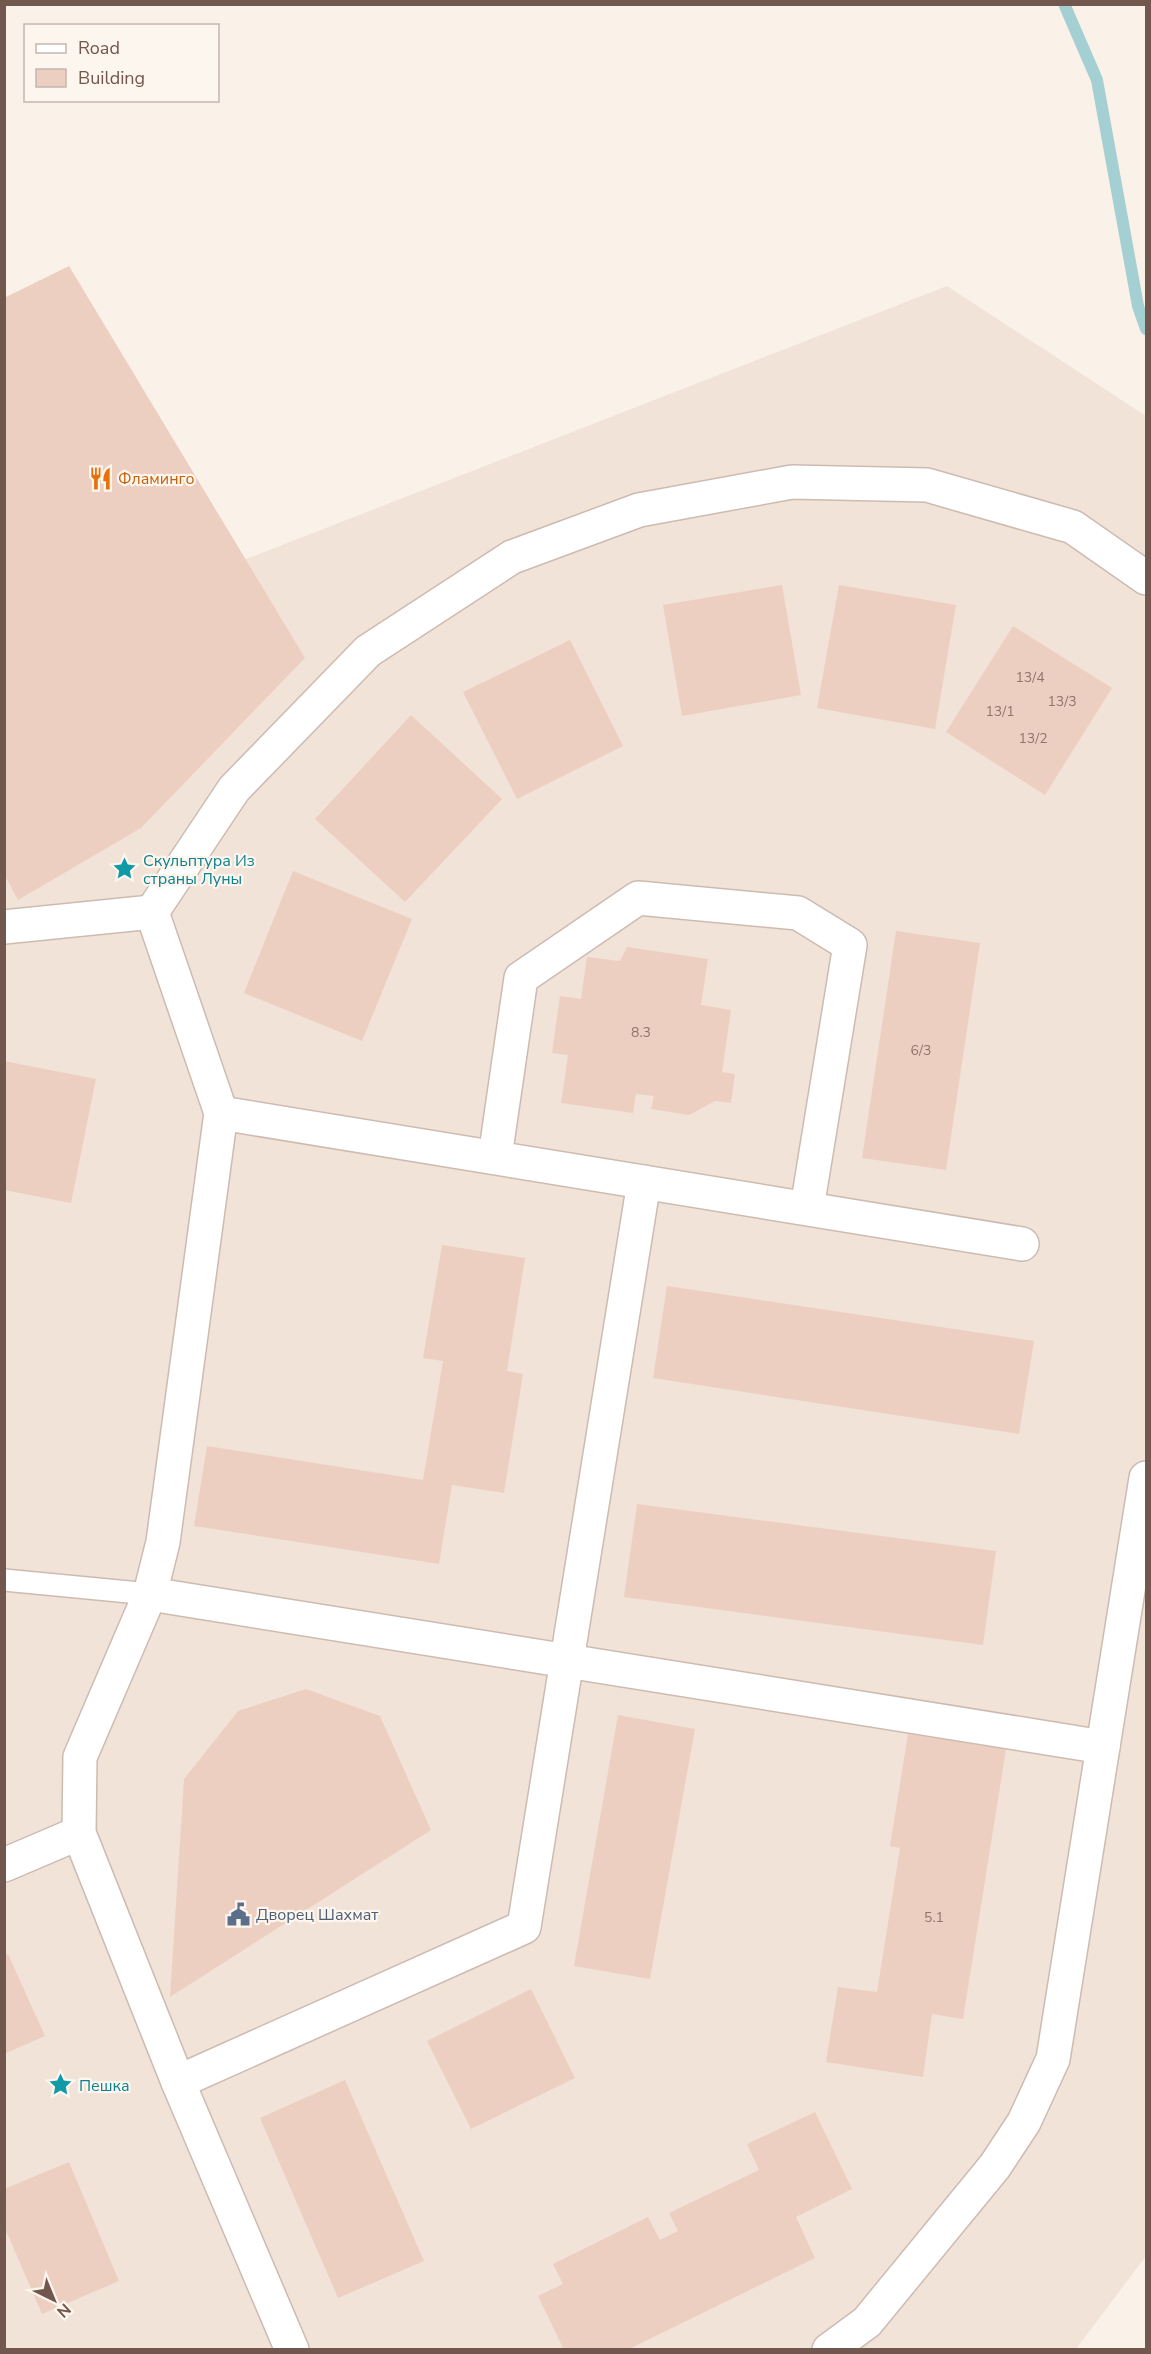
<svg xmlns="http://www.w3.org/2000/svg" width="1151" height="2354" font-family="'Nunito Sans',sans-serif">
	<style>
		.residential { fill: #f1e3d7 }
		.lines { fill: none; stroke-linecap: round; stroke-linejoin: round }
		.stream { stroke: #a5d0d3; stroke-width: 12 }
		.building { fill: #edcfc2 }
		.lane-casing { stroke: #cdbbb1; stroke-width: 24 }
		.street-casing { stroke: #cdbbb1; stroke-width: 36 }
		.lane { stroke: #fff; stroke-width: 21 }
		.street { stroke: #fff; stroke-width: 33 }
		.labels { text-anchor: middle; stroke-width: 4.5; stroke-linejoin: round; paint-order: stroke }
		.number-label { font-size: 14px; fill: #91756b }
		.food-label { font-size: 16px; fill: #c56008; stroke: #fdf6ee; text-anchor: start }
		.culture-label { font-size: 16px; fill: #0d838f; stroke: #fdf6ee; text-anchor: start }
		.service-label { font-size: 16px; fill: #4e5e75; stroke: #fdf6ee; text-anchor: start }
	</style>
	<rect width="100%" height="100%" fill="#faf1e8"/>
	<!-- residential -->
	<polygon class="residential" points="947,286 1146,416 1146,2256 1076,2349 5,2350 5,653"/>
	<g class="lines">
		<!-- stream -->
		<polyline class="stream" points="1065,6 1097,80 1138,306 1146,329"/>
	</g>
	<!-- building -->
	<g class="building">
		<polygon points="69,266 305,658 141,828 18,900 4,874 4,298"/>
		<polygon points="782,585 801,695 682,716 663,605"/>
		<polygon points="839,585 956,605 935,729 817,708"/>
		<polygon points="1013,626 1112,688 1045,795 946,732"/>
		<polygon points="570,640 623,746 517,799 463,692"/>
		<polygon points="411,715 502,799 405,902 315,819"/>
		<polygon points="293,871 412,919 362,1041 244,993"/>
		<polygon points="896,931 980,943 946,1170 862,1158"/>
		<polygon points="627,947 708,959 701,1005 731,1010 722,1072 735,1074 731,1103 715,1101 689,1115 651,1109 654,1096 636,1094 633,1113 561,1103 568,1055 552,1053 560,996 581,999 587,957 620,961"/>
		<polygon points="4,1061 96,1079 71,1203 4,1190"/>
		<polygon points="442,1245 525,1258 507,1371 523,1374 504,1493 452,1485 439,1564 194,1526 207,1446 423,1480 443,1361 423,1358"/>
		<polygon points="667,1286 1034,1341 1019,1434 653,1378"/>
		<polygon points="637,1504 996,1551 983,1645 624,1597"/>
		<polygon points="306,1689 380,1716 431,1830 170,1997 184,1779 238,1711"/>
		<polygon points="618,1715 695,1729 650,1979 574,1966"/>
		<polygon points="908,1734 1006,1749 963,2019 932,2014 923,2077 826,2062 838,1987 877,1992 900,1848 890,1846"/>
		<polygon points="8,1954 45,2036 4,2054 4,1955"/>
		<polygon points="531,1989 575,2078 471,2129 427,2041"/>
		<polygon points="345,2080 424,2261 338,2298 260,2118"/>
		<polygon points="815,2112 852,2189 796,2217 815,2258 627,2350 564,2350 538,2296 563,2284 553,2264 648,2217 660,2240 678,2231 669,2213 759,2170 747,2144"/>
		<polygon points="69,2162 119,2281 42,2314 4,2226 4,2189"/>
	</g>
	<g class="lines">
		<defs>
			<polyline id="lane" points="4,1580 150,1594"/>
			<g id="street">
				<polyline points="152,912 221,1113 163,1542 150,1594 80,1757 79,1833 178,2082 292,2350"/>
				<polyline points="152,912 234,789 368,651 512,557 639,510 792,482 927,485 1073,527 1146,578"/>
				<polyline points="4,927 152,912"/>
				<polyline points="221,1113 1022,1244"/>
				<polyline points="495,1157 521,978 638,898 798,913 850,945 807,1208"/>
				<polyline points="150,1594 1103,1747"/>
				<polyline points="4,1865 79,1833"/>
				<polyline points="178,2082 524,1927 644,1182"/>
				<polyline points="829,2350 867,2322 995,2166 1024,2122 1053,2059 1146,1478"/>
			</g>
		</defs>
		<!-- lane casing -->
		<use href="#lane" class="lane-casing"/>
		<!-- street casing -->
		<use href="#street" class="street-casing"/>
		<!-- lane -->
		<use href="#lane" class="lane"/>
		<!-- street -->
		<use href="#street" class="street"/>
	</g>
	<!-- icons -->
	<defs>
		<symbol id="restaurant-bare" viewBox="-9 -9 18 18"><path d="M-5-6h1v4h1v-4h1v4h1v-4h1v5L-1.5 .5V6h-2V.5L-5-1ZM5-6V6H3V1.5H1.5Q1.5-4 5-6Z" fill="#e8710a" stroke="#fdf6ee" stroke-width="2.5" paint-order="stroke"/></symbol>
		<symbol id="sight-bare" viewBox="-9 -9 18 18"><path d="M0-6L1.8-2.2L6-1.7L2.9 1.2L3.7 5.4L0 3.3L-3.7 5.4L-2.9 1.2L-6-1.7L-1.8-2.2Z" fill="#0f9aa8" stroke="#fdf6ee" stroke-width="2.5" paint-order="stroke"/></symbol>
		<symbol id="civic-bare" viewBox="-9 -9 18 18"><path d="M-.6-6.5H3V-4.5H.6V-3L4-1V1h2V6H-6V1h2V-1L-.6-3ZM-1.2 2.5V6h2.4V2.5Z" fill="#5c6f8a" stroke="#fdf6ee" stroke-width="2.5" paint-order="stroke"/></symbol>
	</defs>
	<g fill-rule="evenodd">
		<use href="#restaurant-bare" x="84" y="462" width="33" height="33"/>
		<use href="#sight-bare" x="108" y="852" width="33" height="33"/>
		<use href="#civic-bare" x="222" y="1898" width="33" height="33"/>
		<use href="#sight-bare" x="44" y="2068" width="33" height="33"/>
	</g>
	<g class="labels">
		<!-- number labels -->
		<g class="number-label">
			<text x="1030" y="682">13/4</text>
			<text x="1062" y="706">13/3</text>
			<text x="1000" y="716">13/1</text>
			<text x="1033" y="743">13/2</text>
			<text x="641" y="1037">8.3</text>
			<text x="921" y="1055">6/3</text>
			<text x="934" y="1922">5.1</text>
		</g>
		<!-- food labels -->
		<g class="food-label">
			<text x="118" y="484">Фламинго</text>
		</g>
		<!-- culture labels -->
		<g class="culture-label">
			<text x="143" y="866">Скульптура Из<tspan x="143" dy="18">страны Луны</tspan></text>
			<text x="79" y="2091">Пешка</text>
		</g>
		<!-- service labels -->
		<g class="service-label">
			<text x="256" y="1920">Дворец Шахмат</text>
		</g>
	</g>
	<!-- border -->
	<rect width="1151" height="2354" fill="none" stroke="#72574e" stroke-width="12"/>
	<!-- legend -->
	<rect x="24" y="24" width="195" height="78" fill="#fdf6ee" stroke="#c5b6ae" stroke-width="1.5"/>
	<rect x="36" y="44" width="30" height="9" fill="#ffffff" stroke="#c5b6ae" stroke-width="1.5"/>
	<text x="78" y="54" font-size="18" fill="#72574e">Road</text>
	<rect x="36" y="69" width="30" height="18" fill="#edcfc2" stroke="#c5b6ae" stroke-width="1.5"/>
	<text x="78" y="84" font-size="18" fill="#72574e">Building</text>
	<!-- north arrow -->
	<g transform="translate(54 2300) rotate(137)" stroke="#fdf6ee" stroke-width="4.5" paint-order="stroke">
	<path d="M0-4.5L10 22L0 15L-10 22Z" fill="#72574e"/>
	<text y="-9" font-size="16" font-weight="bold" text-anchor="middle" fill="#72574e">N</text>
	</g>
</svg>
